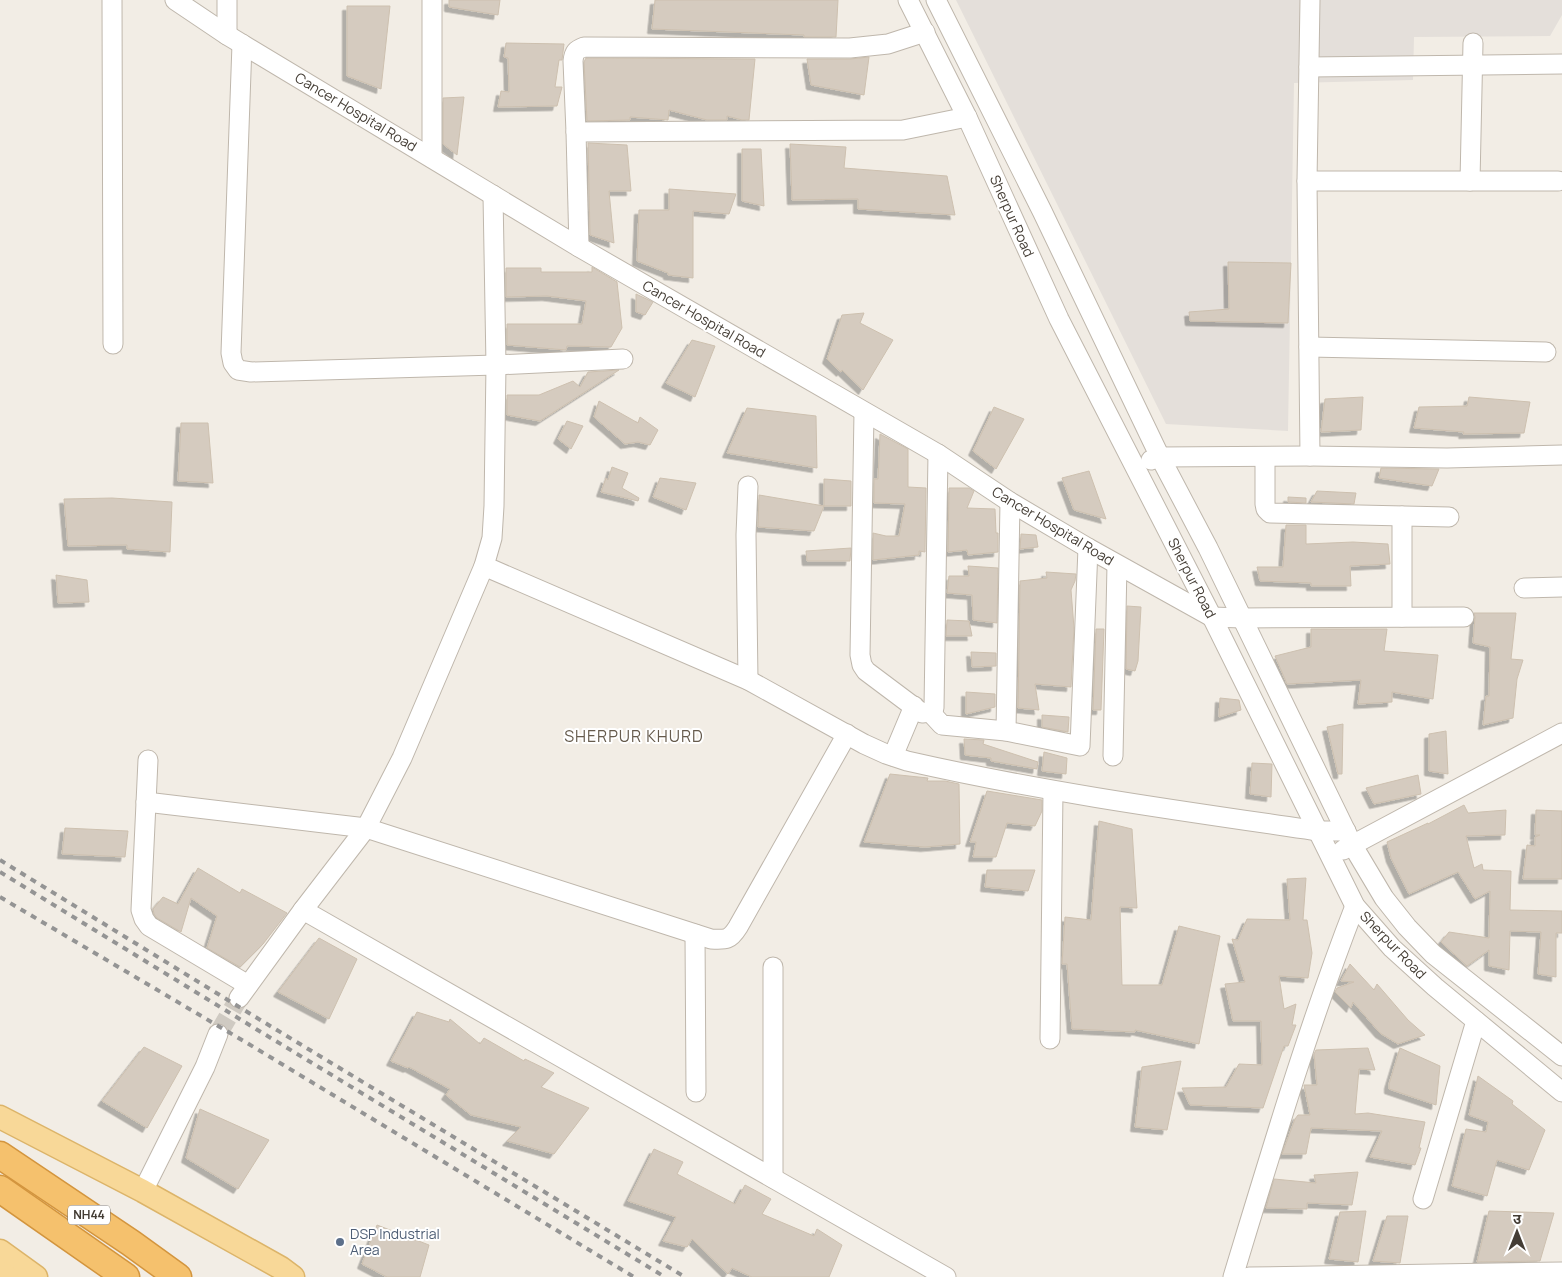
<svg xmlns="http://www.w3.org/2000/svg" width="1562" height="1277" font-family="Manrope,'Noto Sans Devanagari',sans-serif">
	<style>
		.industrial { fill: #e4dfda }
		.building { fill: #d5cbbf; stroke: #cdc0af; filter: url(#shadow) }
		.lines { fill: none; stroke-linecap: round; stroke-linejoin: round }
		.minor-tunnel { stroke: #cfcac2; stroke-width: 19; stroke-dasharray: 19 9; stroke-linecap: butt }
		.minor-casing { stroke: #bfb7ac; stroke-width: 21 }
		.major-casing { stroke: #dcb469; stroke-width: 25 }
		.highway-casing { stroke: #d3953e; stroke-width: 29 }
		.minor { stroke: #fff; stroke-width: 19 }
		.major { stroke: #f8d898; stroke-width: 22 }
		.highway { stroke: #f5c16d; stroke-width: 26 }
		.rail { stroke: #949494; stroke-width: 4; stroke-dasharray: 6 6; stroke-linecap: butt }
		.service-dot { fill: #5c6f8a; stroke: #fff; stroke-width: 2 }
		.labels { text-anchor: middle; stroke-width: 4; stroke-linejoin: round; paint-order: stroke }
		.shield { fill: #fff; stroke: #7c7772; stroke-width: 1 }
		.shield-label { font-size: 12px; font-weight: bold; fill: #443d35 }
		.street-label { font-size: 14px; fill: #443d35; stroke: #fff }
		.service-label { font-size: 14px; fill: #4e5e75; stroke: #fff; text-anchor: start }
		.quarter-label { font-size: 16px; letter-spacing: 1px; fill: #665b4d; stroke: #fff }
	</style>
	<defs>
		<filter id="shadow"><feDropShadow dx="-4.5" dy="4.5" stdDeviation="0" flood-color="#0004"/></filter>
	</defs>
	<rect width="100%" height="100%" fill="#f2ede5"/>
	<!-- industrial -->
	<polygon class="industrial" points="956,0 1562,0 1562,15 1550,36 1414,37 1413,80 1294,83 1288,431 1166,424"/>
	<!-- building -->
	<g class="building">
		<polygon points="449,0 500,0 498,15 449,7"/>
		<polygon points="655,0 838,0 836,37 804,37 804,35 652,29"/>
		<polygon points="347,6 390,6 381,89 347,76"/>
		<polygon points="506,43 564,44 562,60 559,60 555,87 562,87 557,106 498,107 501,91 509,92 508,58 504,57"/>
		<polygon points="869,57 864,95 811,85 807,59 850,59"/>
		<polygon points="586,58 755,59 749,120 742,120 727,116 727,120 707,120 669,110 668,120 630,117 630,120 587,121 584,62"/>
		<polygon points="464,97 457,155 443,144 443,98"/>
		<polygon points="588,143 627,145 631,191 609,191 614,243 590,235"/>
		<polygon points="790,144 846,147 844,168 947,176 955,215 858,209 858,199 792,200"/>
		<polygon points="742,149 761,149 764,206 742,201"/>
		<polygon points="669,189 736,194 729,214 693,211 693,278 668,275 668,273 637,261 639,210 669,210"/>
		<polygon points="1228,262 1291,263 1288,323 1190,321 1189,312 1229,309"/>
		<polygon points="592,267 617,282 622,328 611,347 567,346 566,350 507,345 507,324 582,324 586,301 547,296 506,297 506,268 541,268 541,272 592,272"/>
		<polygon points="636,294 653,302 645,315 636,312"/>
		<polygon points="864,313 860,323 893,340 863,390 842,370 841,372 827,359 842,315"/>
		<polygon points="692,340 715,346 695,397 666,383"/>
		<polygon points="619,370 540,421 507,415 507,395 539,395 573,381 580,387 588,372"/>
		<polygon points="1363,397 1361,430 1321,432 1325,399"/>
		<polygon points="1469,397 1530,402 1524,433 1463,434 1464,432 1414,428 1419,407 1467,406"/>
		<polygon points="599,401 638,423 640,417 658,430 650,445 638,442 625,444 594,417"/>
		<polygon points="994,407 1024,419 996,469 973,451"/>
		<polygon points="747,408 816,416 817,468 727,453"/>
		<polygon points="567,421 583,426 571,449 558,439"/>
		<polygon points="181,423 208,423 213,483 178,481"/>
		<polygon points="880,434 908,449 908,487 926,488 925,552 919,551 919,555 873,560 873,533 886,536 899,536 905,504 874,503 874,479 878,479"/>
		<polygon points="612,467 628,473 622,488 639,498 638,501 601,492 606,478 608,480"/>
		<polygon points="1381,468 1437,469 1439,469 1432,486 1379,478"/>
		<polygon points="1089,471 1106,519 1074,510 1062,478"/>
		<polygon points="660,478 696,483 686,510 653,497"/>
		<polygon points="824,479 851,481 851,506 824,506"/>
		<polygon points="949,488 969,488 974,491 967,508 995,509 996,533 998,533 998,552 968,555 967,550 948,552"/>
		<polygon points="1317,491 1356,493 1354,504 1311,502"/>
		<polygon points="759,495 824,506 814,531 758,527"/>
		<polygon points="1288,497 1306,498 1306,503 1288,502"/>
		<polygon points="112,498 172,502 170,552 127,549 127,545 68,546 64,499"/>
		<polygon points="1286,525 1306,525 1306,544 1353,542 1388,544 1390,564 1350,566 1351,586 1311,586 1311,583 1260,581 1257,567 1283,567"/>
		<polygon points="1021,534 1036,535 1038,547 1020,549"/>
		<polygon points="851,548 850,561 807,561 806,551"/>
		<polygon points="968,566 998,568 997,623 973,620 972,595 947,593 949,576 969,576"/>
		<polygon points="1046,572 1076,574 1075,581 1071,590 1074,628 1071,687 1035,684 1039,710 1018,708 1020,581 1047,578"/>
		<polygon points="56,575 87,580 89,602 58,603"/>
		<polygon points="1127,606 1141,607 1138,661 1135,671 1126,669"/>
		<polygon points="1474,613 1516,613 1511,659 1523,660 1517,679 1513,718 1483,725 1486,696 1489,696 1490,647 1473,643 1475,617"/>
		<polygon points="947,620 969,621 972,636 946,636"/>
		<polygon points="1096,629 1104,629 1101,710 1093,710"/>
		<polygon points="1311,629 1387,629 1384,651 1438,655 1433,699 1392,692 1392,702 1358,704 1361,680 1287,684 1275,656 1311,647"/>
		<polygon points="971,652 996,653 996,666 972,667"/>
		<polygon points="966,692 995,694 995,707 966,714"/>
		<polygon points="1220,698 1239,700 1241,710 1219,717"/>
		<polygon points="1042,715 1069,717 1068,732 1042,727"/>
		<polygon points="1343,724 1342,774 1338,774 1327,727"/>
		<polygon points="1446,731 1448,774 1429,771 1429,734"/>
		<polygon points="964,739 984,740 983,744 1038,762 1037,769 991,761 991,758 965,755"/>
		<polygon points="1044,752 1067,758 1066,774 1042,771"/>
		<polygon points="1252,763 1272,764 1271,797 1250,794"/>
		<polygon points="890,774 928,778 927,781 945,781 959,784 960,844 925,847 864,842"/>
		<polygon points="1418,775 1421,794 1374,804 1366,788"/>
		<polygon points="987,791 1042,800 1042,811 1035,826 1007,823 996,857 973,857 976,842 970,842"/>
		<polygon points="1464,805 1468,813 1506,810 1505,835 1466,836 1474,868 1482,864 1483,870 1511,871 1510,910 1562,911 1562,933 1556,933 1556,977 1538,974 1541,932 1510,931 1509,970 1489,966 1489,950 1467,966 1441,942 1449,932 1489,938 1490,891 1475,899 1458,872 1409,894 1391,858 1387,842 1428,823 1428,824"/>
		<polygon points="1536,810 1562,811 1562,879 1523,879 1527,845 1535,846 1535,837 1540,835 1535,835"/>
		<polygon points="1099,821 1132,829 1137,908 1120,907 1122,985 1162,985 1179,926 1220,936 1199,1044 1135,1030 1135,1032 1072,1029 1067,964 1062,964 1065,917 1091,920"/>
		<polygon points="65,828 128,831 125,857 62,854"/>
		<polygon points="198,868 240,893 242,889 287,913 263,944 240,967 207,948 217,916 191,898 181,932 157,918 154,914 153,909 163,897 178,904"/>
		<polygon points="987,870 1035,870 1028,891 985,887"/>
		<polygon points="1306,878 1303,920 1307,920 1312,953 1308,978 1279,976 1284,1009 1296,1004 1292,1025 1296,1025 1288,1046 1284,1046 1263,1108 1190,1105 1182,1088 1226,1087 1239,1064 1262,1065 1261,1021 1233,1021 1225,984 1245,982 1232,939 1238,940 1247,919 1290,920 1287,879"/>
		<polygon points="319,938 357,959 329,1019 278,992"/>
		<polygon points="1350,964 1374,990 1377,984 1408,1020 1425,1035 1398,1044 1380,1033 1353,1002 1351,1008 1335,992 1337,988 1354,982 1341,981"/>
		<polygon points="417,1012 449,1022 450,1019 480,1044 484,1038 524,1061 525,1059 554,1073 541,1087 589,1108 554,1154 507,1141 521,1127 471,1115 446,1095 450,1089 409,1067 408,1068 391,1061"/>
		<polygon points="144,1047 182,1066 147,1128 102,1101"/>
		<polygon points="1368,1048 1375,1070 1359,1069 1355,1114 1368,1113 1425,1122 1419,1148 1421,1148 1415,1165 1370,1157 1382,1131 1311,1128 1306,1154 1282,1154 1295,1119 1298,1115 1310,1115 1304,1085 1317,1085 1314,1054 1316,1050"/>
		<polygon points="1400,1048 1440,1066 1436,1105 1389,1089 1389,1084"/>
		<polygon points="1181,1061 1167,1130 1135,1127 1142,1067"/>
		<polygon points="1478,1076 1513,1101 1512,1104 1545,1130 1529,1170 1497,1160 1487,1196 1452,1186 1466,1129 1486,1132 1488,1122 1469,1115"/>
		<polygon points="200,1109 269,1140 238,1189 186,1158"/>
		<polygon points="654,1149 683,1162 677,1174 735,1204 745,1185 771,1199 762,1214 814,1236 817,1229 842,1245 829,1277 752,1277 732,1268 728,1274 692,1239 687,1247 663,1241 676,1217 628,1201"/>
		<polygon points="1358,1172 1352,1205 1307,1203 1307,1209 1266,1208 1274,1179 1316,1183 1314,1175"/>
		<polygon points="1366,1211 1358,1262 1329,1259 1340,1212"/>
		<polygon points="1489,1211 1554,1213 1540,1261 1477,1262"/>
		<polygon points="1387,1216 1408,1216 1400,1263 1373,1261"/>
		<polygon points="377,1225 429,1245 420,1277 387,1277 362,1264"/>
	</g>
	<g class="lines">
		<!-- minor-tunnel -->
		<polyline class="minor-tunnel" points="218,1034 239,998"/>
		<defs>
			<g id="minor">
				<polyline points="112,0 113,344"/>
				<polyline points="175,0 227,35 579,247 938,454 1010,502 1088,548 1212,617 1242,618 1464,617"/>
				<polyline points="432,0 432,158"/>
				<polyline points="908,0 967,117 1059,319 1212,617 1355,906 1392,948 1435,987 1562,1092"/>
				<polyline points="936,0 1042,211 1160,457 1208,548 1353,846 1384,898 1407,927 1433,954 1562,1056"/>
				<path d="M925,32L888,44L850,48L584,47C576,50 574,52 573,61L576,132L903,130L967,117"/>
				<polyline points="227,35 227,0"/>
				<polyline points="242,44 231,353 233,363 238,370 251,372 496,365 623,359"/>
				<polyline points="1309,67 1562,64"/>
				<polyline points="576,132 579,247"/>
				<polyline points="1307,181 1558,181"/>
				<polyline points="1470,181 1473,43"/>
				<path d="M493,195L496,365L494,506L492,538L484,566L748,680L864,744L886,754L907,761C1043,792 1181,811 1319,831H1346"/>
				<polyline points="1309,347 1546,352"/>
				<polyline points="864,412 860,655 862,665 866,671 922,713 930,712 934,708 938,454"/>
				<polyline points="1310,456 1307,181 1310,0"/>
				<polyline points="1265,457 1265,504 1266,509 1270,513 1449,517"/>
				<polyline points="1151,460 1160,457 1310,456 1447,458 1562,455"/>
				<polyline points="1402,516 1402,617"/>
				<path d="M484,566L402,758L366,828L711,939C726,940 730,940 738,927L847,734"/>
				<polyline points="1524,588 1562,587"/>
				<polyline points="748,680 746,535 748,486"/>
				<polyline points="930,712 942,725 1006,731 1080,746 1088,548"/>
				<polyline points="1006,731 1010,502"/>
				<polyline points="893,756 914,706"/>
				<polyline points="1113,756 1117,565"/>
				<polyline points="148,760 141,910 144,919 149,926 248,985"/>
				<polyline points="146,802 366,828"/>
				<polyline points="1343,850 1562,733"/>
				<polyline points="303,910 946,1277"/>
				<polyline points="695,934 696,1092"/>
				<polyline points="773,967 773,1178"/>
				<polyline points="239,998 303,910 366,828"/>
				<polyline points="1050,1039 1053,791"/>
				<polyline points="143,1191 205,1067 218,1034"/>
				<polyline points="1423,1199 1476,1021"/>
				<path d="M1233,1277C1271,1152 1308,1027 1355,906"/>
				<polyline points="1249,1277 1562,1272"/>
			</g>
			<g id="major">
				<polyline points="0,1117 143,1191 281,1268 293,1277"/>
				<polyline points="0,1251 36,1277"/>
				<polyline points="0,1272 7,1277"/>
			</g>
			<g id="highway">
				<polyline points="0,1155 131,1243 178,1277"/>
				<polyline points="0,1189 126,1277"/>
			</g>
		</defs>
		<!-- minor casing -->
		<use href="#minor" class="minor-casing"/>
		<!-- major casing -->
		<use href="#major" class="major-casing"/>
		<!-- highway casing -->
		<use href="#highway" class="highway-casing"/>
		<!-- minor -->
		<use href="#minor" class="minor"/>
		<!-- major -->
		<use href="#major" class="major"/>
		<!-- highway -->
		<use href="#highway" class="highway"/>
		<!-- rail -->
		<g class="rail">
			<polyline points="0,860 262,1021 685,1277"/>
			<polyline points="0,872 256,1029 665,1277"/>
			<polyline points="0,897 247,1043 634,1277"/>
		</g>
	</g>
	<!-- markers -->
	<circle class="service-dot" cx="340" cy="1242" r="5"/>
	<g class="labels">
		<!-- shield labels -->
		<rect class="shield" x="68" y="1205.5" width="42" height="19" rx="4"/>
		<g class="shield-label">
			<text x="89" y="1219">NH44</text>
		</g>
		<!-- street labels -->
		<g class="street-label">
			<text transform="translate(356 112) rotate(31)" y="5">Cancer Hospital Road</text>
			<text transform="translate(1012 216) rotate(66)" y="5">Sherpur Road</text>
			<text transform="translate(704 319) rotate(30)" y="5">Cancer Hospital Road</text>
			<text transform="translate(1053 526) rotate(31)" y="5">Cancer Hospital Road</text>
			<text transform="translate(1192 578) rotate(63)" y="5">Sherpur Road</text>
			<text transform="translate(1393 945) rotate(46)" y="5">Sherpur Road</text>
		</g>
		<!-- service labels -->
		<g class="service-label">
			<text x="350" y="1239">DSP Industrial<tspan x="350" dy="16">Area</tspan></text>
		</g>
		<!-- quarter labels -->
		<g class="quarter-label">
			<text x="634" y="742">SHERPUR KHURD</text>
		</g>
	</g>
	<!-- north arrow -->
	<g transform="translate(1517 1232)" stroke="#ffffff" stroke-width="4" paint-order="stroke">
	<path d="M0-4L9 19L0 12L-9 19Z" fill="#443d35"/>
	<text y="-8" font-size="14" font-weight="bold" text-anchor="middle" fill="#443d35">उ</text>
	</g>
</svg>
